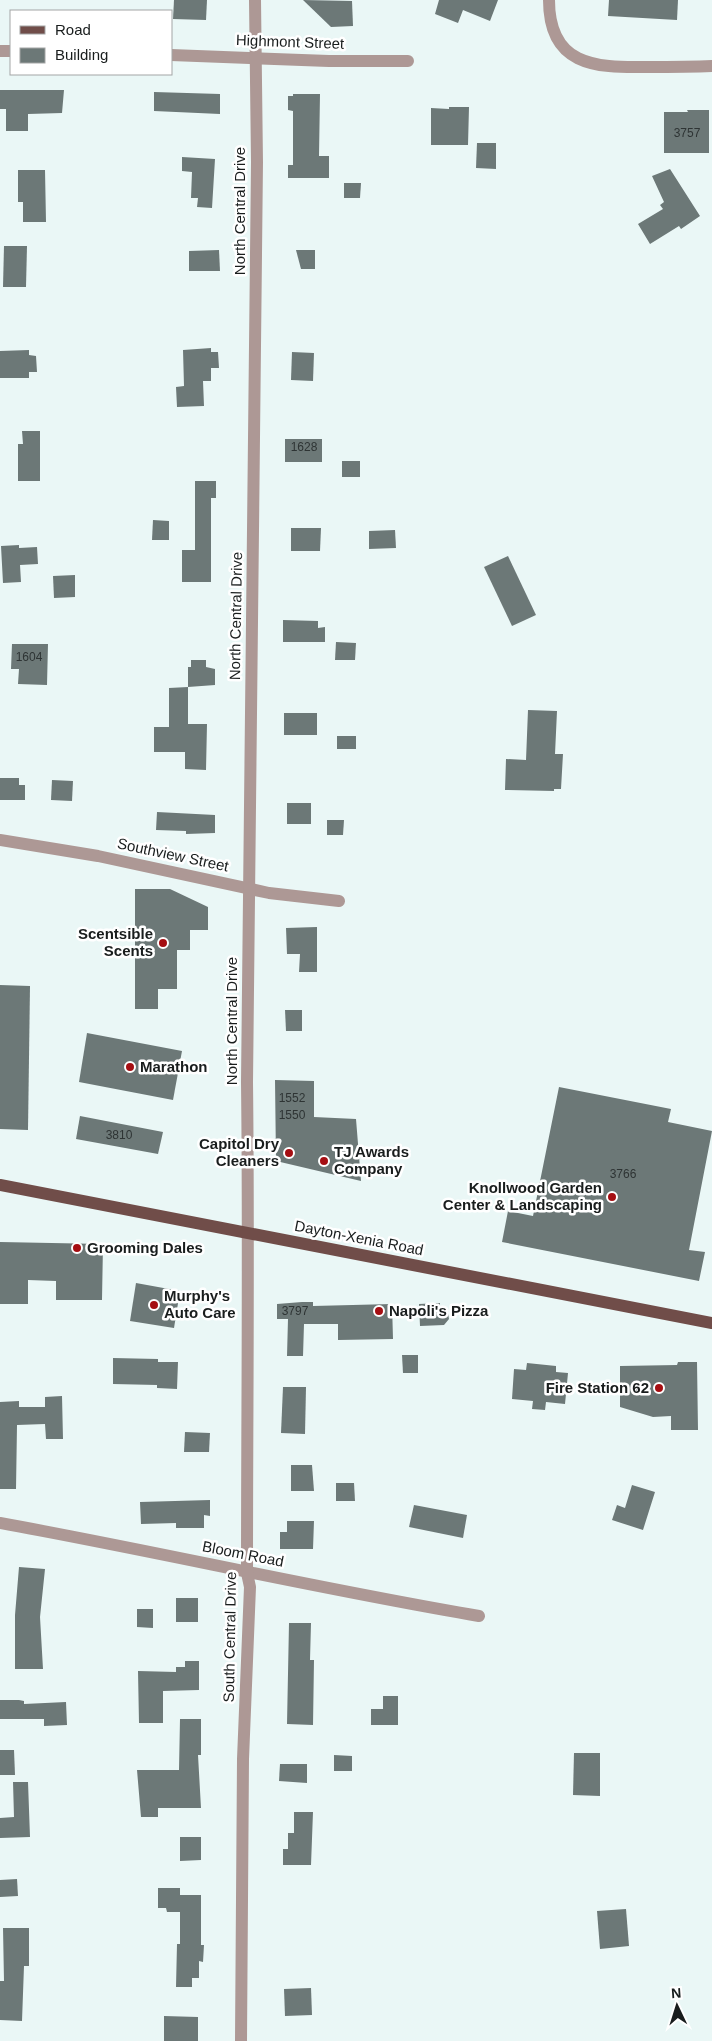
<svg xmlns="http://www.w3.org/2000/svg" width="712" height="2041" font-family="Helvetica,sans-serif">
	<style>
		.building { fill: #6c7877 }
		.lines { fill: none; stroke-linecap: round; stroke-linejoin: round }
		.minor { stroke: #ad9895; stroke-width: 12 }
		.major { stroke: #704d49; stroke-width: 12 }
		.poi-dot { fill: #a50e12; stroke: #fff; stroke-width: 2 }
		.labels { text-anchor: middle; stroke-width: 5; stroke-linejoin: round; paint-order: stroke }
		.number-label { font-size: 12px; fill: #2e3434 }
		.street-label { font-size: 15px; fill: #191d1d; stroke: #fff }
		.poi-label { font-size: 15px; font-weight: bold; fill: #191d1d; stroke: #fff; text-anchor: start }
	</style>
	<rect width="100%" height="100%" fill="#eaf7f6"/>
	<!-- building -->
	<g class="building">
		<polygon points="174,0 207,0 206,20 173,19"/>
		<polygon points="303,0 352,1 353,26 331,27"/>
		<polygon points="439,0 498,0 490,21 463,10 458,23 435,14"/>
		<polygon points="609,0 678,0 677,20 608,16"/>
		<polygon points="0,90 64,90 62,113 28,114 28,131 6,131 6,109 0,109"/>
		<polygon points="154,92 220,94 220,114 154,111"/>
		<polygon points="293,94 320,94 319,156 329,156 329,178 288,178 288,165 293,165 293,111 288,110 288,96 293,96"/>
		<polygon points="449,107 469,107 468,145 431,145 431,108 449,109"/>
		<polygon points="687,110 709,110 709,153 664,153 664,112 688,112"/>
		<polygon points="477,143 496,143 496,169 476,168"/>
		<polygon points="182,157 215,159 212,208 197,207 198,198 191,198 192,172 182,171"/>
		<polygon points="670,169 700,216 681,229 679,226 650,244 638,224 663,209 660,205 664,202 652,176"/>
		<polygon points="18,170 45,170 46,222 23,222 23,202 18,202"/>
		<polygon points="344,183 361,183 360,198 344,198"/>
		<polygon points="4,246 27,246 26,287 3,287"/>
		<polygon points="219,250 220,271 189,271 189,251"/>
		<polygon points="296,250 315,250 315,269 301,269"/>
		<polygon points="211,348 211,352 218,352 219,368 211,368 211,381 203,381 204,406 177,407 176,387 184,386 183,350"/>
		<polygon points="29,350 29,355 36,356 37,372 29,372 29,378 0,378 0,351"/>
		<polygon points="292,352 314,353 313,381 291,380"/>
		<polygon points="22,431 40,431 40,481 18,481 18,444 23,444"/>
		<rect x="285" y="439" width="37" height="23"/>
		<rect x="342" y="461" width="18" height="16"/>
		<polygon points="195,481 216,481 216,498 211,498 211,582 182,582 182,550 195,550"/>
		<polygon points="153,520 169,521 169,540 152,540"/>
		<polygon points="291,528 321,528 320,551 291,551"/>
		<polygon points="395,530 396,548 369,549 369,531"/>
		<polygon points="19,545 19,548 37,547 38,564 20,565 21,582 3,583 1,546"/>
		<polygon points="508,556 536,615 512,626 484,567"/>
		<polygon points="75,575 75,597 54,598 53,576"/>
		<polygon points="283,620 318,621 318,628 325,627 325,642 283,642"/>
		<polygon points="336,642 356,643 355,660 335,660"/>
		<polygon points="12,644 48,644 47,685 18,684 19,669 11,669"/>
		<polygon points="191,660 206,660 206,667 215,669 215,685 188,687 188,667 191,667"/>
		<polygon points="188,687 188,724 207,724 206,770 185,769 185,752 154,752 154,727 169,727 169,688"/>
		<polygon points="528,710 557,711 555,754 563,754 561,789 554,789 554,791 505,790 506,759 526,760"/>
		<rect x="284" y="713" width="33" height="22"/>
		<rect x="337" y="736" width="19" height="13"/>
		<polygon points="0,778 19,778 19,785 25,785 25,800 0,800"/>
		<polygon points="52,780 73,781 72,801 51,800"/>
		<rect x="287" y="803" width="24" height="21"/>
		<polygon points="157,812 215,815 215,833 186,834 186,831 156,830"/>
		<polygon points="327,820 344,820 343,835 327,835"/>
		<polygon points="135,889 170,889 208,907 208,930 190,930 190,950 177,950 177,989 158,989 158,1009 135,1009"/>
		<polygon points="317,927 317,972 299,972 300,954 287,954 286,928"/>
		<polygon points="0,985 30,986 28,1130 0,1129"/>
		<polygon points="285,1010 302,1010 302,1031 286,1031"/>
		<polygon points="87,1033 182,1051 173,1100 79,1082"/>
		<polygon points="275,1080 314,1081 314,1117 356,1119 361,1181 276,1161"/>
		<polygon points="559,1087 671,1109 668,1122 712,1131 689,1250 705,1252 699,1281 502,1242 508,1211 533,1216"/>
		<polygon points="80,1116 163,1132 158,1154 76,1139"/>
		<polygon points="0,1242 103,1244 102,1300 56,1300 56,1281 28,1280 28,1304 0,1304"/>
		<polygon points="136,1283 180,1291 174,1328 130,1321"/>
		<polygon points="302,1302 313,1302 313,1306 392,1304 393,1339 338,1340 338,1324 304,1324 303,1356 287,1356 288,1319 277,1319 277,1304"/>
		<polygon points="440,1303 440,1307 448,1313 449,1319 444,1325 420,1326 419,1304"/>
		<polygon points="402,1355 418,1355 418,1373 403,1373"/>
		<polygon points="113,1358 158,1359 158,1362 178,1362 177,1389 157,1388 157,1385 113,1384"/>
		<polygon points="678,1362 697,1362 698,1430 671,1430 671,1416 653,1417 620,1407 620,1366 677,1365"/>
		<polygon points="527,1363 556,1366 556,1372 568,1373 565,1404 546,1402 545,1410 532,1409 533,1401 512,1399 514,1369 526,1370"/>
		<polygon points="283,1387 306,1387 305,1434 281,1433"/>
		<polygon points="62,1396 63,1439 46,1439 45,1424 17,1425 16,1489 0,1489 0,1402 19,1401 19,1407 45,1407 45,1397"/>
		<polygon points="185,1432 210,1433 209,1452 184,1452"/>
		<polygon points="291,1465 312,1465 314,1491 291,1491"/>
		<polygon points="336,1483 354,1483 355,1501 336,1501"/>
		<polygon points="632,1485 655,1492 643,1530 612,1520 617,1505 625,1508"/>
		<polygon points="210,1500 210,1516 204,1515 204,1528 176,1528 176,1523 141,1524 140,1502"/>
		<polygon points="414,1505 467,1515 463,1538 409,1527"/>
		<polygon points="287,1521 314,1521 313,1549 280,1549 280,1532 287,1532"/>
		<polygon points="19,1567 45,1569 40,1617 43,1669 15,1669 15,1615"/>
		<rect x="176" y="1598" width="22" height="24"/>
		<polygon points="137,1609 153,1609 153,1628 137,1627"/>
		<polygon points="289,1623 311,1623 310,1660 314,1660 313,1725 287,1724"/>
		<polygon points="185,1661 199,1661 199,1690 163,1691 163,1723 139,1723 138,1671 176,1672 176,1667 185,1667"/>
		<polygon points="383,1696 398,1696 398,1725 371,1725 371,1709 383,1709"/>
		<polygon points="0,1700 19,1700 24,1701 24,1704 66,1702 67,1725 44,1726 44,1719 0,1719"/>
		<polygon points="180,1719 201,1719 201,1755 198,1755 201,1808 158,1808 158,1817 141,1817 137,1770 179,1770"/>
		<polygon points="0,1750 14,1750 15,1775 0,1775"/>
		<polygon points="574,1753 600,1753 600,1796 573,1795"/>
		<polygon points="334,1755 352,1756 352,1771 334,1771"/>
		<polygon points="280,1764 307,1764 307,1783 279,1781"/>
		<polygon points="13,1782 28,1782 30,1837 0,1838 0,1818 14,1817"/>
		<polygon points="294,1812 313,1812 311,1865 283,1865 283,1849 288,1849 288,1833 294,1833"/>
		<polygon points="180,1837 201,1837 201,1860 180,1861"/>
		<polygon points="17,1879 18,1896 0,1897 0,1880"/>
		<polygon points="158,1888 180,1888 180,1895 201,1895 201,1945 204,1945 203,1962 199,1961 199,1978 192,1978 192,1987 176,1987 177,1944 180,1944 180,1912 167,1912 166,1908 158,1908"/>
		<polygon points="626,1909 629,1946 600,1949 597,1911"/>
		<polygon points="3,1928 29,1928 29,1966 24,1966 22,2021 0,2020 0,1981 4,1981"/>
		<polygon points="311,1988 312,2015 285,2016 284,1989"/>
		<polygon points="164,2016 198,2017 198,2041 164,2041"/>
	</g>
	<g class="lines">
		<!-- minor -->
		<g class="minor">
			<path d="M549,0C549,65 594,68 646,67C668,67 690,67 712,66"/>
			<polyline points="0,51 11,51"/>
			<polyline points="171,55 329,61 408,61"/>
			<polyline points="0,840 98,856 269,893 339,901"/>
			<path d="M0,1523C160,1552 319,1589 479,1616"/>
			<path d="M241,2041L243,1759L250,1587L247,1573C247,1409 249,1246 247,1082L257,162L255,0"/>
		</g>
		<!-- major -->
		<polyline class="major" points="0,1185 712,1323"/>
	</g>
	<!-- markers -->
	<g class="poi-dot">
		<circle cx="163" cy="943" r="5"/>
		<circle cx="130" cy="1067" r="5"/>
		<circle cx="289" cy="1153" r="5"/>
		<circle cx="324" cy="1161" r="5"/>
		<circle cx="612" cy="1197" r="5"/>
		<circle cx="77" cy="1248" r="5"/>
		<circle cx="154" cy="1305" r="5"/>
		<circle cx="379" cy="1311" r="5"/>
		<circle cx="659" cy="1388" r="5"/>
	</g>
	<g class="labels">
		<!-- number labels -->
		<g class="number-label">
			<text x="687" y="137">3757</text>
			<text x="304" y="451">1628</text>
			<text x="29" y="661">1604</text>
			<text x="292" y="1102">1552</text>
			<text x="292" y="1119">1550</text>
			<text x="119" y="1139">3810</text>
			<text x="623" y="1178">3766</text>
			<text x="295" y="1315">3797</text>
		</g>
		<!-- street labels -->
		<g class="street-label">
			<text transform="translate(290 42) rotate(2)" y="5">Highmont Street</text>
			<text transform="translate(240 211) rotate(-90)" y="5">North Central Drive</text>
			<text transform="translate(236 616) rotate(-89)" y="5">North Central Drive</text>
			<text transform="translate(173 855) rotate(12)" y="5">Southview Street</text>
			<text transform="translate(232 1021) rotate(-90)" y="5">North Central Drive</text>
			<text transform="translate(359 1238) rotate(11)" y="5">Dayton-Xenia Road</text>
			<text transform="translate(243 1554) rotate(11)" y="5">Bloom Road</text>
			<text transform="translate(230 1637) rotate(-89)" y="5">South Central Drive</text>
		</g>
		<!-- poi labels -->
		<g class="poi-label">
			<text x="153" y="939" text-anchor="end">Scentsible<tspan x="153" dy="17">Scents</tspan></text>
			<text x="140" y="1072">Marathon</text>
			<text x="279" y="1149" text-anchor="end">Capitol Dry<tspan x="279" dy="17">Cleaners</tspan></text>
			<text x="334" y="1157">TJ Awards<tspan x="334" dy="17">Company</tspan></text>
			<text x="602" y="1193" text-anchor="end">Knollwood Garden<tspan x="602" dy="17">Center &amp; Landscaping</tspan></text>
			<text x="87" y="1253">Grooming Dales</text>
			<text x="164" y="1301">Murphy's<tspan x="164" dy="17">Auto Care</tspan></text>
			<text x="389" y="1316">Napoli's Pizza</text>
			<text x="649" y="1393" text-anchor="end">Fire Station 62</text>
		</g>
	</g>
	<!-- legend -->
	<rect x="10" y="10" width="162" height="65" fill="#ffffff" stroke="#a3a5a5"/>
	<rect x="20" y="26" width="25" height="8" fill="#704d49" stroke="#a3a5a5"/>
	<text x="55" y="35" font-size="15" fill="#191d1d">Road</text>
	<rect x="20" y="48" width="25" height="15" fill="#6c7877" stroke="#a3a5a5"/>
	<text x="55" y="60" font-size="15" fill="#191d1d">Building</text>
	<!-- north arrow -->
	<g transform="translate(677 2006) rotate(356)" stroke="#ffffff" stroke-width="4" paint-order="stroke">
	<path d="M0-4L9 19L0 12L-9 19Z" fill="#191d1d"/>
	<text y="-8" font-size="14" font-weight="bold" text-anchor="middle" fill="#191d1d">N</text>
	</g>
</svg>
